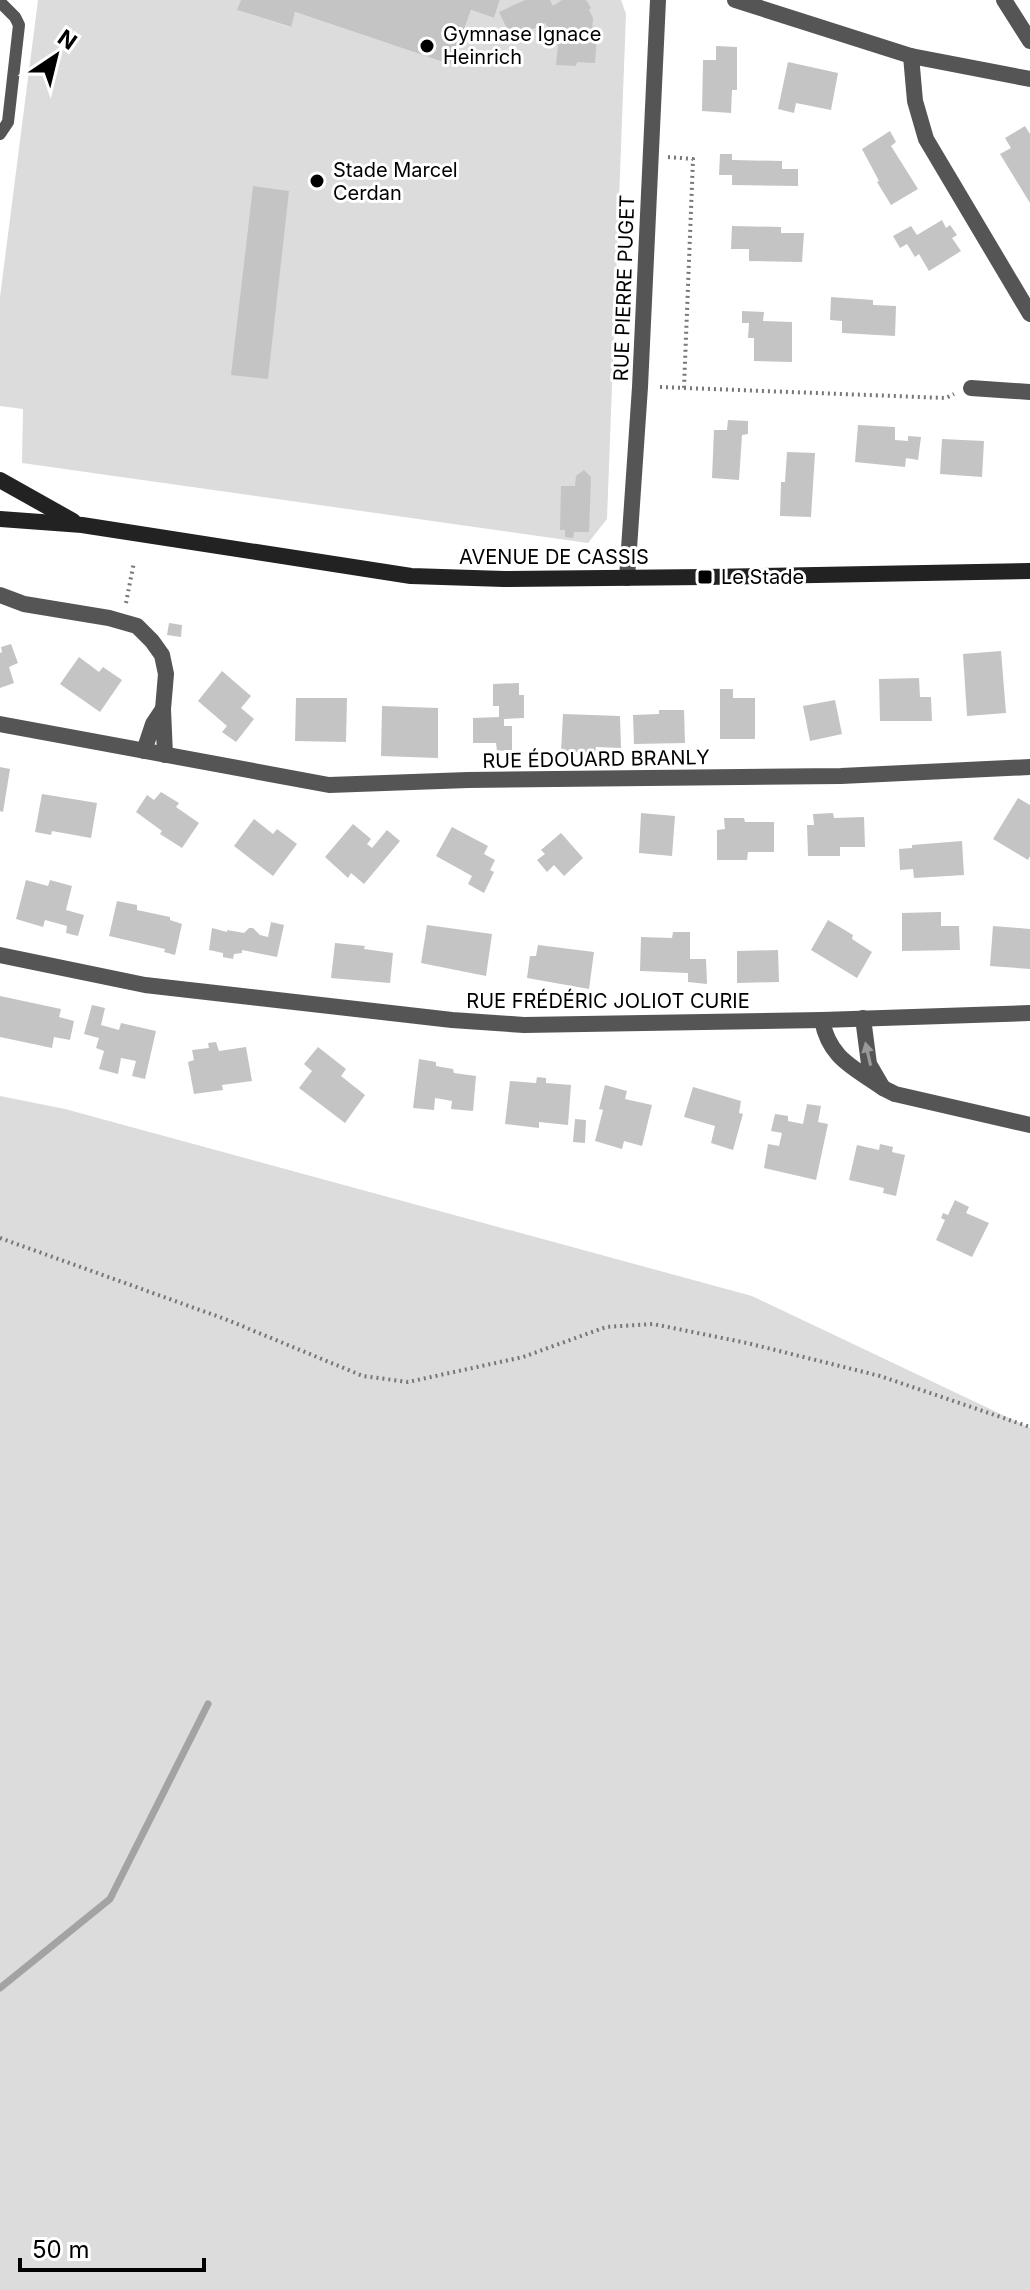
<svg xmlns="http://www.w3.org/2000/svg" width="1030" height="2290" font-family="Inter,sans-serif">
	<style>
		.green { fill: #dcdcdc }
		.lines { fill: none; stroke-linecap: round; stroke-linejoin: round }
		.stream { stroke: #a3a3a3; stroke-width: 7 }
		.building { fill: #c4c4c4 }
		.path { stroke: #777; stroke-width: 4; stroke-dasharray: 2 4; stroke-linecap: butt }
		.lane { stroke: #555; stroke-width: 12 }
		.street { stroke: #555; stroke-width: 16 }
		.secondary { stroke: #222; stroke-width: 16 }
		.oneway { fill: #999 }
		.poi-dot { fill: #000; stroke: #fff; stroke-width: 3 }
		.labels { text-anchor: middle; stroke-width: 6; stroke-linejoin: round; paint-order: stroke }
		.poi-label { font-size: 20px; fill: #000; stroke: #fff; text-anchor: start }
		.street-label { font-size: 20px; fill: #000; stroke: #fff }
	</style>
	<rect width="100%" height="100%" fill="#fff"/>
	<!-- green -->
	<g class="green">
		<polygon points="38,0 241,0 238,10 290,27 295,12 452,65 471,10 494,18 500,0 621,0 626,14 607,519 588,543 22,463 23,409 0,406 0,297"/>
		<polygon points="0,1096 65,1109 752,1296 1030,1428 1030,2290 0,2290"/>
	</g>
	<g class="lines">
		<!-- stream -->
		<polyline class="stream" points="0,1988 110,1899 208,1704"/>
	</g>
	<!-- building -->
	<g class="building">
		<polygon points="241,0 500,0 494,18 471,10 452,65 295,12 291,27 237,10"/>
		<polygon points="525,0 550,0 553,6 562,0 586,0 591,8 589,10 593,18 592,33 597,34 595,63 577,62 576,66 556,65 559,34 554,28 550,30 545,23 512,39 499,12"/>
		<polygon points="716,46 737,47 737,90 732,90 731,113 702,111 703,60 716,60"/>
		<polygon points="788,62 838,73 831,110 796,103 794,113 778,109"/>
		<polygon points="1025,126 1030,134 1030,203 1000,154 1011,148 1005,138"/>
		<polygon points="890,131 896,142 891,146 918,189 891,205 877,182 879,181 862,149"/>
		<polygon points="720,154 732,154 732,160 782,161 782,169 798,169 798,186 732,185 732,175 719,175"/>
		<polygon points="253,186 289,191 268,379 231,375"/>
		<polygon points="942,220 946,228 950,225 957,235 952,238 961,251 929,271 919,254 915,257 907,244 900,248 893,236 911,226 917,235"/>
		<polygon points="732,226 781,227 781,233 804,233 802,262 749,261 749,249 731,249"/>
		<polygon points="831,297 873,300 873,305 896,306 895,336 842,333 842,321 830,320"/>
		<polygon points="742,311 764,312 763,321 792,322 792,362 754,361 754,338 748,338 749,323 742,323"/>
		<polygon points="728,420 748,421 748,434 742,435 739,480 712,478 714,430 727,430"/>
		<polygon points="858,425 895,427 895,440 908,441 908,436 921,437 918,460 906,458 905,467 855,462"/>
		<polygon points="942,439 984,441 982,477 940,474"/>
		<polygon points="787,452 815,453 811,517 780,516 781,482 785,482"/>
		<polygon points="584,470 591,477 589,532 574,532 573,538 565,537 565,530 560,530 561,486 575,486 576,476"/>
		<polygon points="169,623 182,625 181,637 167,635"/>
		<polygon points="11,644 18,663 9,667 14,683 0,688 0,653 2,652 1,647"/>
		<polygon points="1001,651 1006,713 967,716 963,654"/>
		<polygon points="79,657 99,672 103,667 122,680 100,712 60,684"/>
		<polygon points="222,671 251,696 241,708 254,719 236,742 222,732 227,726 198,701"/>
		<polygon points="919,678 920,697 931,697 932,721 880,721 879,679"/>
		<polygon points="519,683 519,695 524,695 524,718 504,719 504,726 512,726 512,750 497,751 496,743 473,743 473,718 499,717 499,706 493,706 493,684"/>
		<polygon points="720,689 733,689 733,698 755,698 755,739 720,739"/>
		<polygon points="296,698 347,698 346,742 295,741"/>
		<polygon points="835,700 842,734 810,741 803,706"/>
		<polygon points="382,706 438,708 438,758 381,756"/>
		<polygon points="659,710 684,710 685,743 634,744 633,715 659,714"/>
		<polygon points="563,714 620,716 621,748 596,747 595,753 561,751"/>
		<polygon points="0,767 10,769 3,812 0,811"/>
		<polygon points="161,792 179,803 176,807 199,823 182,848 160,834 162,831 136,812 147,795 154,800"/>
		<polygon points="42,794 97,803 91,838 52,831 51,835 35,832"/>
		<polygon points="1018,798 1030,805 1030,856 1028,860 993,839"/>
		<polygon points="641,813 675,816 672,856 639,853"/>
		<polygon points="833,813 834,818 864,817 865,847 840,847 840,856 808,856 807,825 814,825 813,814"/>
		<polygon points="724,818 744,818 745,822 774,822 774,852 748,852 747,860 717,860 717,830 725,829"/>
		<polygon points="254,819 273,834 277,829 297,844 273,876 234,846"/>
		<polygon points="353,824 371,839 367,844 372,848 387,830 400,841 364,884 351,873 348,878 325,857"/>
		<polygon points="452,827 488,846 484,854 495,860 490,870 494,872 484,893 468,884 472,876 436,856"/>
		<polygon points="561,833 583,858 564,876 554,865 547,872 537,860 545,854 541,850"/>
		<polygon points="962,841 964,875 914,878 913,869 900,870 899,849 912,848 912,845"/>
		<polygon points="26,880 48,886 50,880 72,886 66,910 84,915 78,936 66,933 67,926 45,920 43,927 16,919"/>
		<polygon points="117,901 137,905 137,910 170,917 170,920 182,924 175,955 164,952 165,949 109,936"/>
		<polygon points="941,912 941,926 959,926 960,950 902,951 902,913"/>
		<polygon points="828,920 853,935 852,939 872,952 857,978 811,950"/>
		<polygon points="271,922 284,925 277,957 242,950 242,953 234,954 233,959 223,957 223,953 209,950 212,928 227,932 227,930 244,933 249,928 253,928 260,935 268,937"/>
		<polygon points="427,925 492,934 486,976 421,963"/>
		<polygon points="993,926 1030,929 1030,969 990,966"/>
		<polygon points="673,932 690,932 690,959 706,959 707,984 688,982 688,973 640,971 641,937 672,938"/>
		<polygon points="335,943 365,946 364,949 393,953 390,983 331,978"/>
		<polygon points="538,945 594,952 589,989 527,978 530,956 536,956"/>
		<polygon points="778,950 779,982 737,983 737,951"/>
		<polygon points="0,996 61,1009 59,1017 74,1021 70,1040 54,1037 52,1048 0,1037"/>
		<polygon points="92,1005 105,1008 101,1025 119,1030 121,1023 156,1031 145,1079 132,1076 136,1061 121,1058 118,1074 99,1069 104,1051 96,1048 99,1038 84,1034"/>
		<polygon points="216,1042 219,1051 246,1047 252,1081 222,1085 223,1090 194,1094 188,1062 194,1060 192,1050 209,1048 208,1043"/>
		<polygon points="318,1047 346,1069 341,1076 365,1095 345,1123 299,1088 312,1071 304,1064"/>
		<polygon points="419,1059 436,1062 436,1066 453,1069 454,1073 476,1076 473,1111 451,1109 452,1101 435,1098 434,1110 413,1108"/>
		<polygon points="537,1077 546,1078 546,1083 571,1085 568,1125 539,1122 539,1128 505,1124 510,1081 536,1083"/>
		<polygon points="605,1085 627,1091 625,1099 652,1105 642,1146 624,1141 622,1149 595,1141 603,1110 599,1109"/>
		<polygon points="693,1087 741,1101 739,1113 743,1114 733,1150 711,1143 715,1126 684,1117"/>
		<polygon points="807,1104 821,1106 818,1122 828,1124 816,1180 764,1168 768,1144 779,1146 782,1133 771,1131 775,1114 788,1116 788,1121 803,1124"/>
		<polygon points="575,1119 586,1120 585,1143 573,1142"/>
		<polygon points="880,1144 893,1147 892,1152 905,1155 896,1196 883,1193 884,1188 849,1180 857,1145 879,1150"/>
		<polygon points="955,1200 969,1207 966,1213 989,1223 972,1257 936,1240 945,1220 941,1218 943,1213 948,1215"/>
	</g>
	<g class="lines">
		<!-- path -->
		<g class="path">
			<polyline points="668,157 693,159 684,388"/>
			<polyline points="660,387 946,398 954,394"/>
			<polyline points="126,603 134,562"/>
			<polyline points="0,1238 225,1319 363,1376 408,1382 523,1357 606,1327 653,1324 747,1343 880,1376 1030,1427"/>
		</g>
		<!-- lane -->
		<polyline class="lane" points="0,2 15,17 19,25 8,122 0,134"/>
		<!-- street -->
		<g class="street">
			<polyline points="735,0 911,56 1030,79"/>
			<polyline points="1004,0 1030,41"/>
			<polyline points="911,56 915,101 926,139 1030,314"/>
			<polyline points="971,388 1030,392"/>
			<polyline points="627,578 640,387 658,0"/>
			<polyline points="0,595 24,604 109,618 137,626 152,641 162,655 166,674 163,709"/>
			<polyline points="0,724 329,785 468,780 841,776 1030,767"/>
			<polyline points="144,751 153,724 163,709 165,755"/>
			<polyline points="0,955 145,985 452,1020 524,1025 822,1020 1030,1013"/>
			<path d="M822,1020C829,1058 853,1067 883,1088L869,1064L863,1018"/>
			<polyline points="883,1088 895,1094 1030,1125"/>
		</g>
		<!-- secondary -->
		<g class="secondary">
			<polyline points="0,480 73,521"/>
			<polyline points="0,519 82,525 411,576 504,579 705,577 1030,571"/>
		</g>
	</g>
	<!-- one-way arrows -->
	<defs><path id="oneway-solid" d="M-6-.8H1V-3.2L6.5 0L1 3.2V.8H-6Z" transform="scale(2)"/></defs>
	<use class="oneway" href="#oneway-solid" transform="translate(868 1054) rotate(-103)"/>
	<!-- markers -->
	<g class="poi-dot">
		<circle cx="427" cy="46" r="8"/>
		<circle cx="317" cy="181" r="8"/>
		<rect x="697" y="569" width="16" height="16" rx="4"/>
	</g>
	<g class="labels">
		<!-- poi labels -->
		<g class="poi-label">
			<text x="443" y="41">Gymnase Ignace<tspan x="443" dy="23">Heinrich</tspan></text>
			<text x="333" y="177">Stade Marcel<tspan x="333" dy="23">Cerdan</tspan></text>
			<text x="721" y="584">Le Stade</text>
		</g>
		<!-- street labels -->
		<g class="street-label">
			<text transform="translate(624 288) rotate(-88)" y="7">RUE PIERRE PUGET</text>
			<text x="554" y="564">AVENUE DE CASSIS</text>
			<text transform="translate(596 759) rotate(-1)" y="7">RUE ÉDOUARD BRANLY</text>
			<text x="608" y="1008">RUE FRÉDÉRIC JOLIOT CURIE</text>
		</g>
	</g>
	<!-- north arrow -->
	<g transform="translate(56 56) rotate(35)" stroke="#ffffff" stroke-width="6" paint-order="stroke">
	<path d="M0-6L14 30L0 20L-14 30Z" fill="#000000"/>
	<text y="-12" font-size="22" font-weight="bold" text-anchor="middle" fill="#000000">N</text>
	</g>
	<!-- scale -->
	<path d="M20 2258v12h184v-12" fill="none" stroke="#000000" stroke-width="4"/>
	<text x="32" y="2258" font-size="24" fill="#000000" stroke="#ffffff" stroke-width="6" paint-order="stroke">50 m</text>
</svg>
